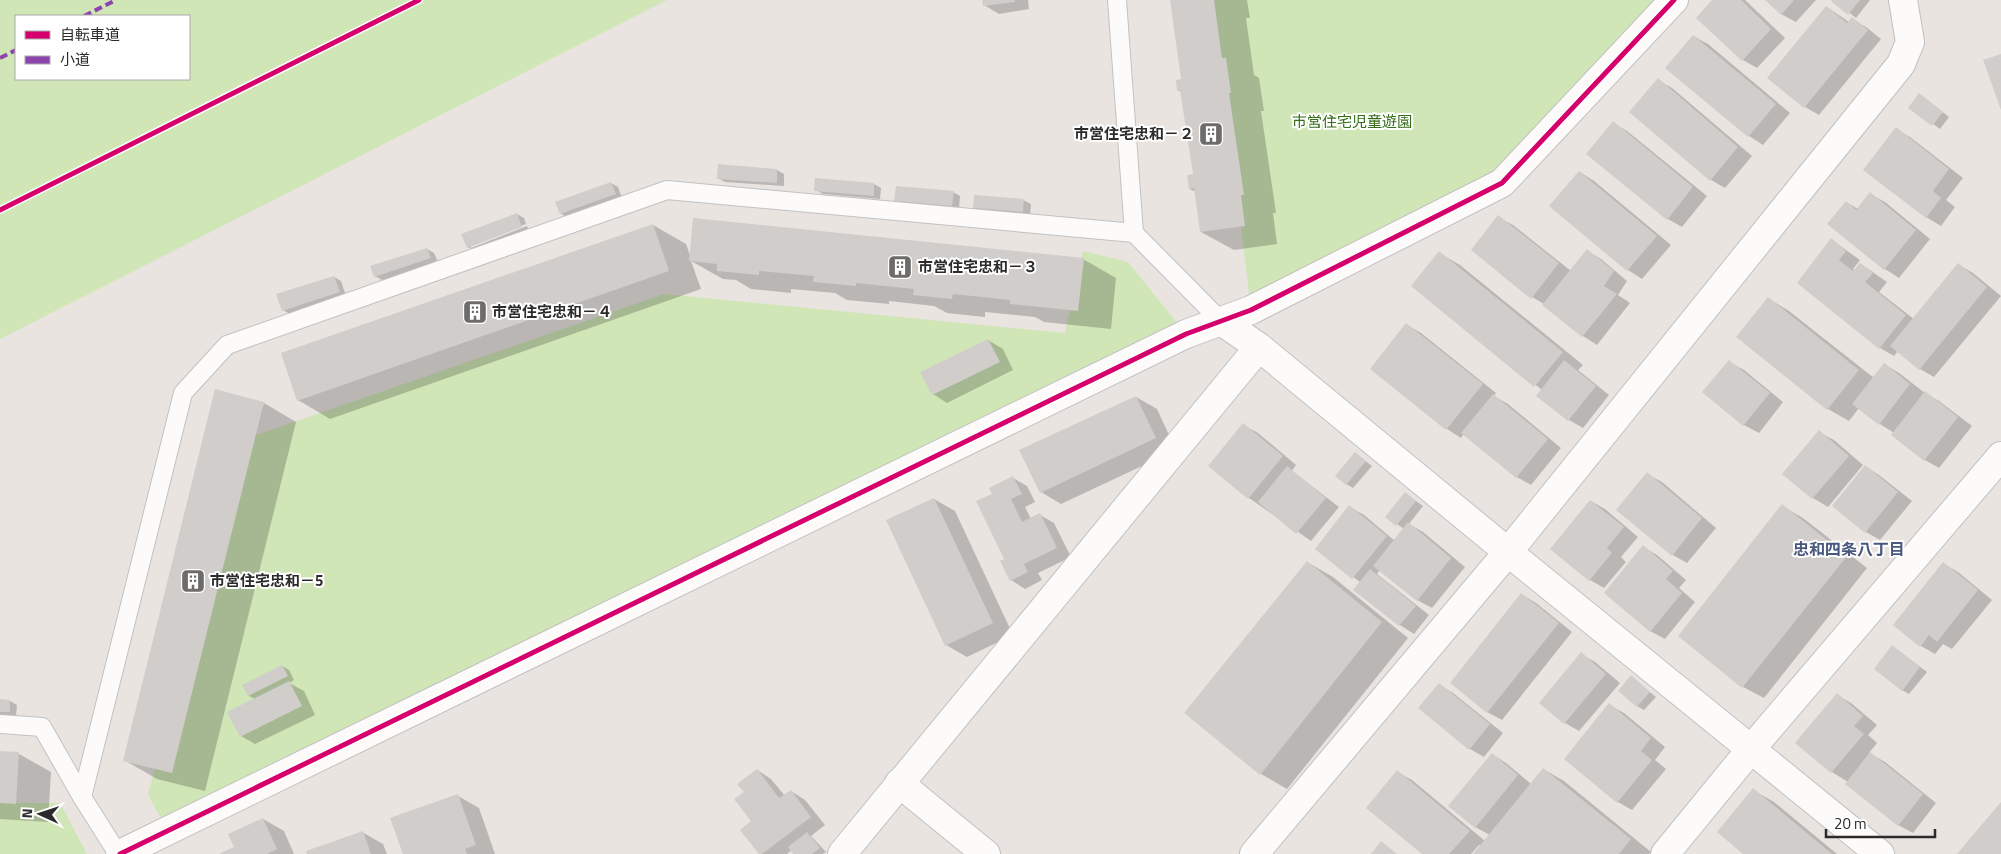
<svg xmlns="http://www.w3.org/2000/svg" width="2001" height="854" font-family="'Titillium Web','Noto Sans JP',sans-serif">
	<style>
		.green { fill: #d0e6b7; fill-rule: evenodd }
		.shadow { fill: #0003 }
		.building { fill: #d0cdca }
		.lines { fill: none; stroke-linecap: round; stroke-linejoin: round }
		.service-casing { stroke: #c2c1c2; stroke-width: 20 }
		.minor-casing { stroke: #c2c1c2; stroke-width: 30 }
		.service { stroke: #fcfbfa; stroke-width: 18 }
		.minor { stroke: #fcfbfa; stroke-width: 28 }
		.quiet { stroke: #8e44ad; stroke-width: 4; stroke-dasharray: 8 4; stroke-linecap: butt }
		.cycleway-casing { stroke: #fff; stroke-width: 8 }
		.cycleway { stroke: #d6006c; stroke-width: 5 }
		.labels { text-anchor: middle; stroke-width: 4; stroke-linejoin: round; paint-order: stroke }
		.park-label { font-size: 15px; fill: #346c17; stroke: #fff }
		.poi-label { font-size: 15px; font-weight: bold; fill: #2b2b2b; stroke: #fff; text-anchor: start }
		.neighbourhood-label { font-size: 16px; font-weight: bold; fill: #49597e; stroke: #fff }
	</style>
	<rect width="100%" height="100%" fill="#e9e4e0"/>
	<!-- green -->
	<g class="green">
		<path d="M0,0H667L0,339ZM16,16H189V79H16Z"/>
		<polygon points="1214,0 1674,0 1502,183 1251,310"/>
		<polygon points="1083,251 1128,262 1186,334 168,831 148,795 239,441 664,294 1065,333"/>
		<polygon points="0,803 60,803 87,854 0,854"/>
	</g>
	<!-- shadow -->
	<g class="shadow">
		<polygon points="984,0 1028,0 1029,9 999,14 984,5"/>
		<polygon points="1171,0 1247,0 1250,18 1246,18 1254,75 1259,78 1264,111 1261,111 1276,213 1273,213 1277,244 1234,250 1201,232 1196,192 1190,189 1194,175 1182,93 1178,90 1182,80"/>
		<polygon points="1714,0 1745,0 1785,38 1757,68 1743,60 1697,18"/>
		<polygon points="1767,0 1816,0 1796,22 1781,14"/>
		<polygon points="1834,0 1870,0 1856,18"/>
		<polygon points="1827,7 1849,22 1852,19 1866,27 1881,39 1819,115 1805,107"/>
		<polygon points="1693,36 1708,44 1790,113 1763,145 1749,136 1667,67"/>
		<polygon points="1658,80 1672,88 1752,156 1725,188 1711,180"/>
		<polygon points="1926,99 1949,117 1940,129 1910,107"/>
		<polygon points="1613,123 1627,131 1707,196 1682,227 1668,219 1588,154"/>
		<polygon points="1896,129 1910,137 1963,178 1946,200 1955,207 1941,226 1926,217 1864,170"/>
		<polygon points="719,165 777,170 784,174 784,186 725,182 718,178"/>
		<polygon points="1580,172 1594,181 1671,245 1642,279 1628,270 1551,206"/>
		<polygon points="611,183 618,187 622,198 568,218 561,214"/>
		<polygon points="874,184 881,188 880,199 823,194 816,190"/>
		<polygon points="953,192 960,196 959,209 903,204 896,200"/>
		<polygon points="1870,194 1885,202 1930,239 1899,278 1885,269 1829,224 1846,202 1858,209"/>
		<polygon points="1023,200 1031,204 1030,215 981,212 974,208"/>
		<polygon points="517,214 524,218 526,224 471,245 471,248 527,226 529,231 475,251 468,247"/>
		<polygon points="1498,217 1513,225 1571,271 1587,251 1601,259 1627,281 1618,295 1630,303 1597,345 1583,336 1544,304 1532,297"/>
		<polygon points="653,225 686,244 691,258 1083,259 1116,278 1111,329 1044,322 1035,317 985,312 985,317 947,313 934,306 889,301 889,304 847,300 835,293 791,289 791,293 751,289 736,280 723,279 691,261 701,289 330,419 298,400"/>
		<polygon points="1832,240 1860,260 1853,269 1855,271 1861,264 1887,282 1879,292 1914,319 1959,265 1973,273 2001,296 1934,377 1920,369 1898,351 1894,356 1880,348 1798,283"/>
		<polygon points="427,249 434,253 438,262 382,280 375,276"/>
		<polygon points="1439,253 1460,265 1583,365 1578,370 1609,395 1583,428 1569,420 1537,395 1542,390 1413,286"/>
		<polygon points="334,277 341,281 346,296 290,314 283,310"/>
		<polygon points="1769,299 1789,311 1874,378 1884,364 1899,373 1925,393 1939,401 1972,426 1939,468 1925,460 1894,433 1880,424 1859,408 1849,421 1828,409 1738,337"/>
		<polygon points="1407,325 1421,333 1496,393 1494,396 1508,404 1561,448 1531,485 1517,477 1464,434 1461,438 1447,429 1372,369"/>
		<polygon points="988,340 1003,349 1013,370 947,403 933,394"/>
		<polygon points="1729,362 1744,370 1783,402 1759,433 1744,425 1704,392"/>
		<polygon points="1136,397 1157,409 1176,450 1061,504 1041,492"/>
		<polygon points="264,403 296,422 205,791 157,779 124,760"/>
		<polygon points="1243,425 1258,433 1296,465 1292,471 1339,507 1311,541 1249,498"/>
		<polygon points="1819,432 1834,440 1863,465 1828,507 1813,498 1784,474"/>
		<polygon points="1355,453 1372,466 1353,488 1346,484"/>
		<polygon points="1865,466 1879,475 1912,501 1880,540 1866,532 1834,505"/>
		<polygon points="1647,474 1662,482 1716,528 1687,563 1673,555"/>
		<polygon points="1013,478 1027,486 1035,502 1025,507 1031,519 1040,515 1054,523 1071,557 1038,573 1042,580 1025,589 1011,580 994,494"/>
		<polygon points="1406,494 1423,506 1409,524 1423,532 1465,567 1432,608 1417,600 1380,570 1377,574 1429,615 1414,634 1400,625 1355,589 1360,582 1316,549 1350,507 1364,515 1395,541 1404,529 1387,517"/>
		<polygon points="934,499 955,511 1013,635 967,657 946,645"/>
		<polygon points="1591,501 1605,509 1638,537 1621,557 1626,562 1604,588 1590,580"/>
		<polygon points="1782,506 1803,518 1867,568 1764,698 1743,687"/>
		<polygon points="1643,547 1657,555 1686,580 1679,588 1695,602 1665,639 1650,631"/>
		<polygon points="1307,562 1333,577 1408,638 1287,789 1261,774"/>
		<polygon points="1944,564 1958,572 1992,600 1952,649 1943,644 1935,654 1921,646"/>
		<polygon points="1521,594 1536,603 1572,632 1502,720 1487,712"/>
		<polygon points="1899,651 1927,672 1909,694 1902,690"/>
		<polygon points="1581,654 1595,662 1620,683 1579,731 1565,723 1541,702"/>
		<polygon points="282,666 289,670 294,680 289,683 304,691 315,715 255,744 241,736 255,699 249,696 244,685"/>
		<polygon points="1631,677 1656,697 1644,710 1637,706"/>
		<polygon points="1439,685 1453,693 1503,733 1484,757 1470,749"/>
		<polygon points="1837,695 1851,703 1877,725 1868,735 1877,743 1869,753 1885,762 1936,803 1913,833 1898,825 1848,782 1832,772 1797,742"/>
		<polygon points="0,701 10,701 17,705 16,716 0,715"/>
		<polygon points="1609,705 1624,713 1665,747 1655,760 1666,769 1632,810 1618,802"/>
		<polygon points="0,752 19,754 51,772 48,822 0,819"/>
		<polygon points="1492,754 1506,763 1531,784 1543,769 1564,781 1651,852 1649,854 1475,854 1481,846 1479,845 1471,854 1424,854 1397,772 1412,780 1485,841 1490,835 1475,827"/>
		<polygon points="757,770 771,779 785,796 791,791 805,800 825,825 811,836 826,852 823,854 795,854 792,850 787,854 760,854 745,792"/>
		<polygon points="1753,790 1774,802 1837,854 1745,854"/>
		<polygon points="458,796 479,808 495,854 404,854"/>
		<polygon points="263,819 284,831 294,854 222,854 235,848"/>
		<polygon points="362,832 383,844 387,854 308,854"/>
	</g>
	<!-- building -->
	<g class="building">
		<polygon points="982,0 1015,0 1015,2 983,6"/>
		<polygon points="1170,0 1214,0 1222,58 1226,58 1231,93 1229,93 1244,195 1241,195 1245,226 1200,232 1194,188 1189,189 1187,175 1193,174 1180,90 1177,91 1176,80 1181,79"/>
		<polygon points="1712,0 1741,0 1771,29 1742,61 1696,18"/>
		<polygon points="1765,0 1794,0 1781,15"/>
		<polygon points="1832,0 1860,0 1848,15 1831,1"/>
		<polygon points="1826,6 1847,23 1852,17 1868,30 1804,108 1767,78"/>
		<polygon points="1693,35 1776,104 1748,137 1665,68"/>
		<polygon points="2001,54 2001,110 1983,60"/>
		<polygon points="1658,78 1738,147 1710,181 1629,112"/>
		<polygon points="1919,93 1943,112 1932,126 1908,108"/>
		<polygon points="1613,121 1693,187 1667,220 1586,154"/>
		<polygon points="1896,127 1949,169 1933,191 1941,198 1926,218 1863,170"/>
		<polygon points="718,164 777,169 777,183 717,179"/>
		<polygon points="1579,171 1657,236 1627,271 1549,206"/>
		<polygon points="815,178 874,183 874,196 814,191"/>
		<polygon points="611,182 616,194 560,214 555,202"/>
		<polygon points="896,186 954,191 952,206 894,201"/>
		<polygon points="1870,192 1916,230 1884,270 1827,224 1846,201 1856,210"/>
		<polygon points="974,195 1024,199 1023,212 973,208"/>
		<polygon points="517,213 522,227 467,248 461,234"/>
		<polygon points="1498,215 1559,263 1531,299 1471,250"/>
		<polygon points="693,218 1084,258 1078,311 1010,304 1010,300 953,294 952,299 913,295 914,289 856,283 856,286 813,282 814,276 759,271 759,275 717,271 717,264 689,261"/>
		<polygon points="653,224 669,271 297,401 281,353"/>
		<polygon points="1831,238 1846,251 1839,260 1853,271 1860,263 1873,273 1865,282 1906,315 1879,349 1797,283"/>
		<polygon points="427,248 431,258 374,277 370,266"/>
		<polygon points="1587,249 1614,271 1604,286 1617,294 1582,337 1542,305"/>
		<polygon points="1439,251 1563,352 1534,387 1411,286"/>
		<polygon points="1958,263 1987,287 1919,370 1890,346"/>
		<polygon points="334,276 340,292 282,311 276,294"/>
		<polygon points="1768,297 1859,370 1827,410 1736,337"/>
		<polygon points="1406,323 1483,384 1446,430 1370,369"/>
		<polygon points="988,339 1000,362 932,395 920,372"/>
		<polygon points="1564,360 1596,386 1568,421 1536,396"/>
		<polygon points="1729,360 1770,393 1743,426 1702,392"/>
		<polygon points="1884,363 1910,384 1879,425 1852,404"/>
		<polygon points="215,389 264,402 172,773 123,761"/>
		<polygon points="1925,391 1958,417 1924,461 1891,435"/>
		<polygon points="1493,394 1548,439 1516,478 1461,433"/>
		<polygon points="1136,396 1156,438 1040,493 1019,450"/>
		<polygon points="1243,423 1283,456 1248,499 1208,466"/>
		<polygon points="1819,430 1849,456 1812,499 1782,474"/>
		<polygon points="1355,452 1366,461 1346,485 1335,476"/>
		<polygon points="1865,465 1898,492 1865,533 1832,506"/>
		<polygon points="1287,466 1326,498 1296,534 1258,502"/>
		<polygon points="1647,472 1702,518 1672,556 1616,510"/>
		<polygon points="1013,476 1022,494 1011,499 1022,522 1040,513 1057,548 1024,564 1028,572 1010,581 1000,561 1004,559 976,501 992,494 989,488"/>
		<polygon points="1405,492 1416,501 1396,526 1385,517"/>
		<polygon points="934,498 993,623 945,646 886,520"/>
		<polygon points="1590,500 1624,527 1607,548 1612,553 1589,581 1550,549"/>
		<polygon points="1782,504 1847,556 1742,688 1678,636"/>
		<polygon points="1349,505 1387,536 1352,579 1315,549"/>
		<polygon points="1408,522 1451,558 1417,601 1373,566"/>
		<polygon points="1643,545 1673,571 1666,579 1682,593 1650,632 1604,593"/>
		<polygon points="1307,561 1382,622 1260,775 1184,713"/>
		<polygon points="1943,562 1978,590 1937,642 1929,635 1920,647 1893,625"/>
		<polygon points="1370,569 1416,606 1399,626 1353,590"/>
		<polygon points="1521,593 1559,623 1487,713 1450,683"/>
		<polygon points="1892,645 1920,667 1902,691 1874,669"/>
		<polygon points="1581,652 1606,674 1564,724 1539,703"/>
		<polygon points="282,665 288,676 248,696 242,685"/>
		<polygon points="1631,675 1650,692 1637,707 1618,691"/>
		<polygon points="289,681 302,706 240,737 227,712"/>
		<polygon points="1439,683 1490,724 1469,750 1418,708"/>
		<polygon points="1837,693 1863,716 1854,726 1864,734 1831,773 1795,743"/>
		<polygon points="0,699 10,700 10,712 0,712"/>
		<polygon points="1609,703 1651,738 1641,751 1652,760 1617,803 1564,759"/>
		<polygon points="0,751 19,752 16,804 0,803"/>
		<polygon points="1870,752 1923,794 1898,826 1845,784"/>
		<polygon points="1492,753 1518,775 1475,828 1448,806"/>
		<polygon points="1543,768 1631,839 1619,854 1473,854"/>
		<polygon points="757,769 779,798 791,790 811,817 762,854 759,854 740,830 751,821 734,799 744,792 737,784"/>
		<polygon points="1397,770 1470,831 1449,854 1422,854 1366,808"/>
		<polygon points="1753,788 1832,854 1743,854 1717,832"/>
		<polygon points="458,794 476,845 465,849 467,854 403,854 390,818"/>
		<polygon points="2001,802 2001,854 1957,854"/>
		<polygon points="263,818 277,849 267,854 219,854 234,847 228,834"/>
		<polygon points="363,831 371,854 307,854 306,851"/>
		<polygon points="807,832 820,848 812,854 793,854 788,847"/>
		<polygon points="1381,841 1397,854 1371,854"/>
	</g>
	<g class="lines">
		<defs>
			<g id="service">
				<polyline points="1117,0 1134,233"/>
				<polyline points="0,724 42,727 82,797 118,854"/>
				<polyline points="82,797 183,393 227,345 667,190 1134,233 1221,321"/>
			</g>
			<g id="minor">
				<polyline points="1221,321 1259,347 1508,552 1880,854"/>
				<polyline points="899,783 986,854"/>
				<polyline points="120,854 1186,334 1251,310 1502,183 1674,0"/>
				<polyline points="842,854 1259,347"/>
				<polyline points="1254,854 1508,552 1901,64 1910,42 1903,0"/>
				<polyline points="1665,854 1751,749 2001,456"/>
			</g>
		</defs>
		<!-- service casing -->
		<use href="#service" class="service-casing"/>
		<!-- minor casing -->
		<use href="#minor" class="minor-casing"/>
		<!-- service -->
		<use href="#service" class="service"/>
		<!-- minor -->
		<use href="#minor" class="minor"/>
		<!-- quiet -->
		<g class="quiet">
			<polyline points="84,16 116,0"/>
			<polyline points="0,58 16,50"/>
		</g>
		<defs>
			<g id="cycleway">
				<polyline points="0,210 419,0"/>
				<polyline points="120,854 1186,334 1251,310 1502,183 1674,0"/>
			</g>
		</defs>
		<!-- cycleway casing -->
		<use href="#cycleway" class="cycleway-casing"/>
		<!-- cycleway -->
		<use href="#cycleway" class="cycleway"/>
	</g>
	<!-- icons -->
	<defs>
		<symbol id="building-square" viewBox="-11 -11 22 22"><rect x="-9" y="-9" width="18" height="18" rx="4" fill="#6e6c6a" stroke="#fff"/><path d="M-4-6H4V6H1V3H-1V6H-4ZM-2.5-4.3h1.7v1.8h-1.7ZM.8-4.3h1.7v1.8H.8ZM-2.5-1h1.7V.8h-1.7ZM.8-1h1.7V.8H.8Z" fill="#fff"/></symbol>
	</defs>
	<g fill-rule="evenodd">
		<use href="#building-square" x="1197" y="120" width="28" height="28"/>
		<use href="#building-square" x="886" y="253" width="28" height="28"/>
		<use href="#building-square" x="461" y="298" width="28" height="28"/>
		<use href="#building-square" x="179" y="567" width="28" height="28"/>
	</g>
	<g class="labels">
		<!-- park labels -->
		<g class="park-label">
			<text x="1352" y="127">市営住宅児童遊園</text>
		</g>
		<!-- poi labels -->
		<g class="poi-label">
			<text x="1194" y="139" text-anchor="end">市営住宅忠和－２</text>
			<text x="918" y="272">市営住宅忠和－３</text>
			<text x="492" y="317">市営住宅忠和－４</text>
			<text x="210" y="586">市営住宅忠和－5</text>
		</g>
		<!-- neighbourhood labels -->
		<g class="neighbourhood-label">
			<text x="1849" y="555">忠和四条八丁目</text>
		</g>
	</g>
	<!-- legend -->
	<rect x="15" y="15" width="175" height="65" fill="#ffffff" stroke="#aaaaaa"/>
	<rect x="25" y="31" width="25" height="8" fill="#d6006c" stroke="#aaaaaa"/>
	<text x="60" y="40" font-size="15" fill="#2b2b2b">自転車道</text>
	<rect x="25" y="56" width="25" height="8" fill="#8e44ad" stroke="#aaaaaa"/>
	<text x="60" y="65" font-size="15" fill="#2b2b2b">小道</text>
	<!-- north arrow -->
	<g transform="translate(40 814) rotate(273)" stroke="#ffffff" stroke-width="4" paint-order="stroke">
	<path d="M0-4L9 19L0 12L-9 19Z" fill="#2b2b2b"/>
	<text y="-8" font-size="14" font-weight="bold" text-anchor="middle" fill="#2b2b2b">N</text>
	</g>
	<!-- scale -->
	<path d="M1826 829v8h109v-8" fill="none" stroke="#2b2b2b" stroke-width="2.5"/>
	<text x="1834" y="829" font-size="15" fill="#2b2b2b" stroke="#ffffff" stroke-width="4" paint-order="stroke">20 m</text>
</svg>
